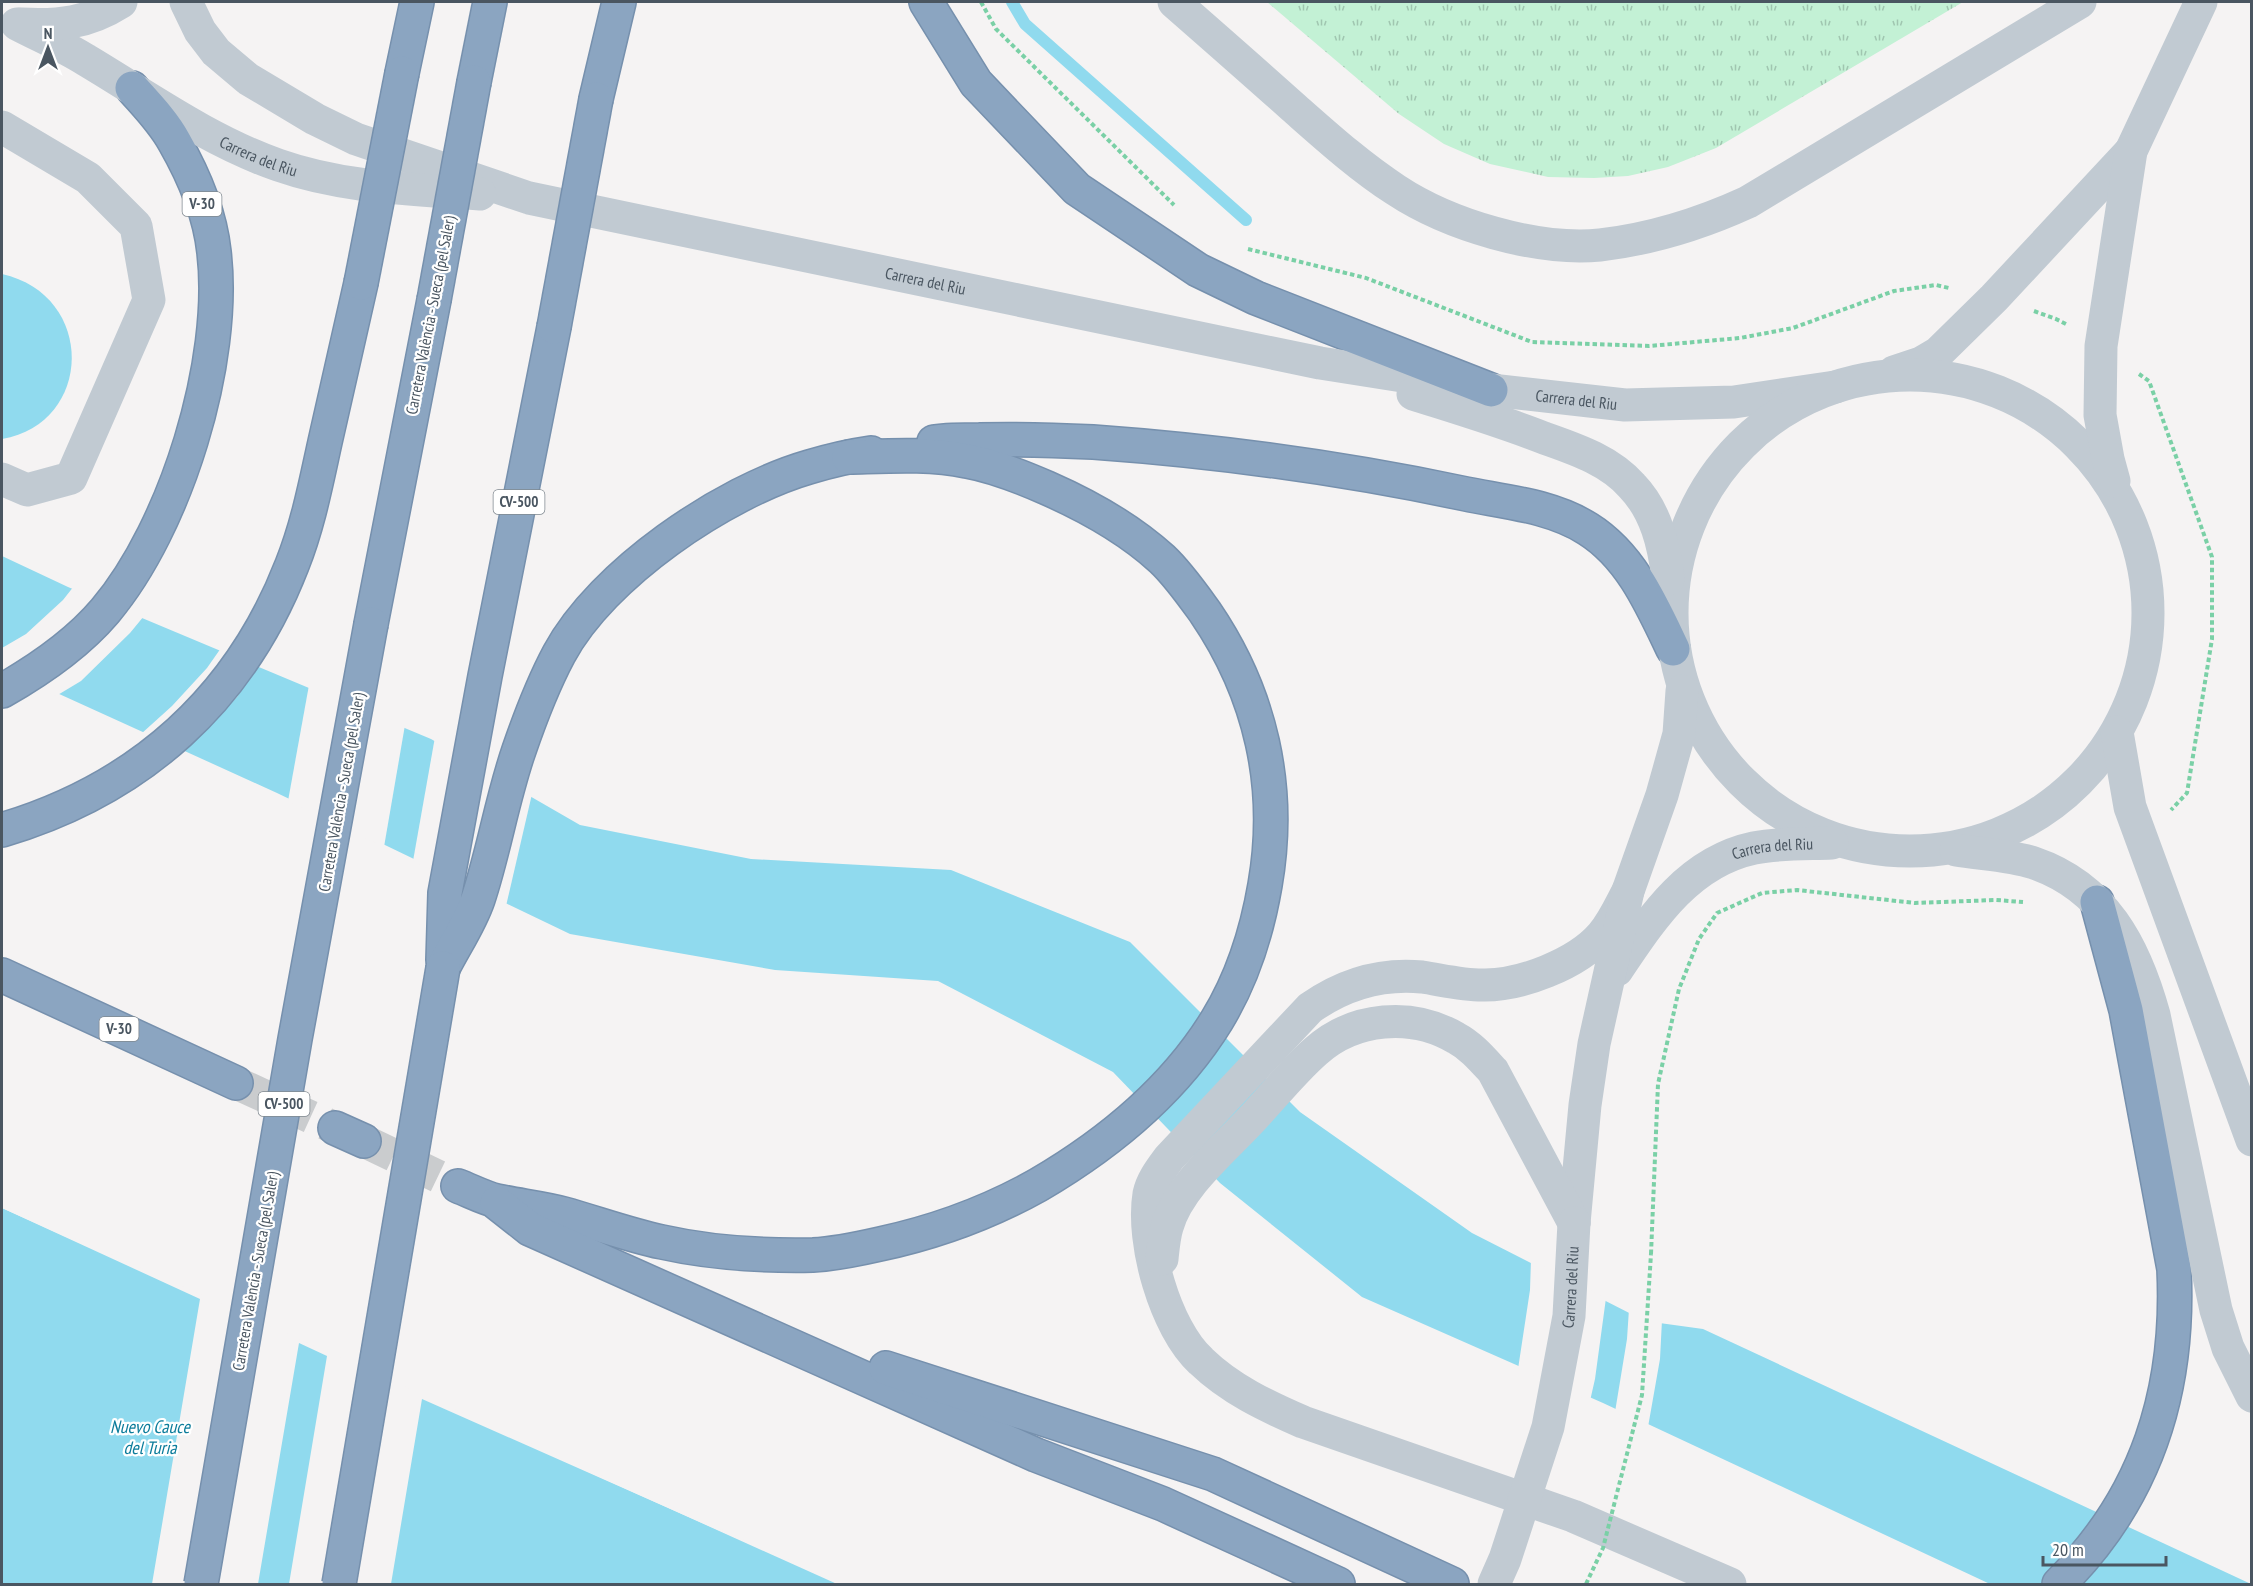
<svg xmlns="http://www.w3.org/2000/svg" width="2253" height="1586" font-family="'PT Sans Narrow',sans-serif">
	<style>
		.grass { fill: url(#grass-tufts) }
		.water { fill: #90daee }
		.pier { fill: #f5f3f3 }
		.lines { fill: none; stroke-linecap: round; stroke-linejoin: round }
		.stream { stroke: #90daee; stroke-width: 12 }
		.highway-tunnel { stroke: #caccce; stroke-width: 33; stroke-dasharray: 33 16; stroke-linecap: butt }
		.highway-casing { stroke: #7690ad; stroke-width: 36 }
		.path { stroke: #7ad0a6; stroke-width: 4; stroke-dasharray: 4.5 3; stroke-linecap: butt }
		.minor { stroke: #c1cad2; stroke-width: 33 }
		.highway { stroke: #8ba5c1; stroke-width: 33 }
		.highway-bridge-casing { stroke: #7690ad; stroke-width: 36; stroke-linecap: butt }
		.path-bridge { stroke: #7ad0a6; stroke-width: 4; stroke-dasharray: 4.5 3; stroke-linecap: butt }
		.minor-bridge { stroke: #c1cad2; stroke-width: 33 }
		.highway-bridge { stroke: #8ba5c1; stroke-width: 33 }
		.labels { text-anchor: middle; stroke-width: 4.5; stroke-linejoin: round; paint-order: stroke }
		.shield { fill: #fff; stroke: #808990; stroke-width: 1.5 }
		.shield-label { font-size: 15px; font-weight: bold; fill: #4a5661 }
		.street-label { font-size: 16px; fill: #4a5661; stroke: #fff }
		.water-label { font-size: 18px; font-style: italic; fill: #0c7c9b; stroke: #fff }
	</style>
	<defs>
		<pattern id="grass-tufts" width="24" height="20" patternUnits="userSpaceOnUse" patternTransform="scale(1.5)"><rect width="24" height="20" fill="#c3f1d5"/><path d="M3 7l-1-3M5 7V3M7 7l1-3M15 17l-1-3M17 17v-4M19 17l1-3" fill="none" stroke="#a0c6b0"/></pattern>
	</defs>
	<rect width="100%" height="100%" fill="#f5f3f3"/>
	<!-- grass -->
	<polygon class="grass" points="1267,2 1963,2 1716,148 1668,167 1628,176 1594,178 1548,177 1490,164 1444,144 1399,114"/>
	<!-- water -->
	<g class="water">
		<path d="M2,274C96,295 94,423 2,439Z"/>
		<polygon points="2,556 68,587 431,739 580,825 751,859 951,870 1130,942 1300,1112 1472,1233 1645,1321 1703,1329 2251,1584 1990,1584 1603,1403 1362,1297 1220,1183 1113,1072 938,981 775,970 570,934 277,793 2,668"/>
		<polygon points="2,1208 837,1584 2,1584"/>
	</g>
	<!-- pier -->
	<g class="pier">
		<polygon points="74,586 144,616 130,633 81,681 56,696 2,671 2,648 26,634 63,600"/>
		<polygon points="221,648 260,664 237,697 183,753 141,734 172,706 207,668"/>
		<polygon points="309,685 405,725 384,847 288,801"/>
		<polygon points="435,737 532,794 506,906 413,861"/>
		<polygon points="2,1205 838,1582 840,1584 422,1399 391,1584 289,1584 327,1356 299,1343 258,1584 152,1584 200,1299 2,1208"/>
		<polygon points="1531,1259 1606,1298 1595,1379 1590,1401 1518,1369 1530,1290"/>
		<polygon points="1629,1309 1646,1318 1662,1320 1660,1359 1648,1427 1615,1412 1627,1339"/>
	</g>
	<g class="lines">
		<!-- stream -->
		<polyline class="stream" points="1012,2 1025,24 1246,220"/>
		<!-- highway-tunnel -->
		<g class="highway-tunnel">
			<polyline points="236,1083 335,1128"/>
			<polyline points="364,1141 458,1186"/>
		</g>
		<defs>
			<g id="highway">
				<polyline points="926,2 976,83 1077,189 1198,270 1256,298 1491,390"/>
				<polyline points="402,73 417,2"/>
				<polyline points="474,82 490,2"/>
				<polyline points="596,99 619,2"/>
				<path d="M934,442C949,440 964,440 979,440C1017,439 1054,440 1093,442C1218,451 1343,468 1466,494C1506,502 1552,506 1588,529C1631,556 1652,605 1673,649"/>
				<polyline points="371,624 434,300"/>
				<path d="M2,691C39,670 77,644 105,611C176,527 227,361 214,252C210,214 193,174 174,141C163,121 147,105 132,88"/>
				<path d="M2,830C140,789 240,699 292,565C308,525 316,483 325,442C337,389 349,336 361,283"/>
				<polyline points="443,960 445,893 485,676 554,327"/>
				<path d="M443,968C454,946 470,923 478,899C494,851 502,799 519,750C530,718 543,684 559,654C602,574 723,492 809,467C829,461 850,456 871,453"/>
				<polyline points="2,975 236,1083"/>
				<polyline points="335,1128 364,1141"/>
				<path d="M458,1186C471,1191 484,1198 497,1201C520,1206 542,1208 564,1214C596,1223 629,1235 662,1242C711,1253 762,1256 813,1255C835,1254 858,1249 880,1244C936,1232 988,1213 1038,1185C1108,1144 1174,1090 1217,1020C1242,979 1257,932 1265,885C1282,787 1261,694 1205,612C1192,594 1178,574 1162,559C1129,529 1088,506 1047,488C1022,477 995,466 967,461C928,453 888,456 849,457"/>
				<polyline points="497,1203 530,1229 1036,1455 1163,1504 1338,1584"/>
				<polyline points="886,1368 1213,1474 1452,1584"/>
				<path d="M2059,1584C2147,1497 2180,1391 2174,1269L2126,1010L2097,902"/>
			</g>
		</defs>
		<!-- highway casing -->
		<use href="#highway" class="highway-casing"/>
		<!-- path -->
		<g class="path">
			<polyline points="981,2 996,29 1174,205"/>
			<polyline points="1248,249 1366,278 1532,342 1649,346 1740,338 1793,328 1894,291 1936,285 1949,288"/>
			<polyline points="2034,311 2056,319 2066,324"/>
			<polyline points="2139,374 2149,381 2212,557 2212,639 2187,793 2171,810"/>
			<polyline points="1651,1254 1658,1084 1679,989 1699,939 1717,913 1762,893 1797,890 1915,903 1996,900 2023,902"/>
		</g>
		<!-- minor -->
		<g class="minor">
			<path id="s1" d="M186,2L200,31L216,52L248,79L315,119L356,139L529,198L1320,363L1491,390L1625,405L1734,402L1835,387"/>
			<path d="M1174,2C1214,37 1254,72 1293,107C1326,136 1359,166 1396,190C1449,225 1536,251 1600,245C1652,239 1700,224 1748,202L2080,2"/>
			<path id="s2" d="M17,24C40,36 64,46 86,60C148,97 209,141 278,165C343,188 412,189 480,194"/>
			<path d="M21,24C59,26 88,23 121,2"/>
			<polyline points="2,127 88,178 136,226 149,300 71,478 27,490 2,479"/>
			<polyline points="1894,372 1921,363 1938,353 1994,298 2131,151"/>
			<circle cx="1910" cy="613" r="238"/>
			<path d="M1413,394C1457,408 1501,421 1544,438C1575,449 1609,460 1632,486C1656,511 1664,545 1668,579"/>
			<polyline points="2114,481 2108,459 2100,415 2101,346 2131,151 2201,2"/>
			<polyline points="2117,732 2130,807 2252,1140"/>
			<path d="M1956,850C1980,854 2011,855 2034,863C2104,887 2135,946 2154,1015L2216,1310L2228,1348L2252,1396"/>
			<path d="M1628,891C1620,906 1613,922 1602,935C1577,964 1520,986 1482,985C1462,985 1442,980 1422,977C1380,973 1344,984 1310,1008L1169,1158C1161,1169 1152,1180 1149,1194C1141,1242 1165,1328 1201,1361C1230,1389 1266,1406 1303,1422L1573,1516L1730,1584"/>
			<path id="s3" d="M1617,970C1652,918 1688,862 1754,848C1780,843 1806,844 1832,843"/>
			<polyline points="1574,1223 1585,1105 1594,1044 1628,891 1662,795 1679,734 1682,691"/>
			<path d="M1162,1259C1163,1249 1164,1237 1167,1227C1178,1187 1223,1150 1250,1121C1272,1098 1292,1072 1316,1051C1354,1017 1412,1012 1456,1038C1471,1046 1482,1059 1493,1071L1574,1223"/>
		</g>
		<!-- highway -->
		<use href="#highway" class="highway"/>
		<defs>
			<g id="highway-bridge">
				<polyline points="361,283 402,73"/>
				<polyline points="434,300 474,82"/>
				<polyline points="554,327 596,99"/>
				<polyline points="201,1584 295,1039 371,624"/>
				<polyline points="339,1584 443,968"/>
			</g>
		</defs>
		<!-- highway-bridge casing -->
		<use href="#highway-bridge" class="highway-bridge-casing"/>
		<!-- path-bridge -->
		<polyline class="path-bridge" points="1586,1584 1603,1548 1642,1395 1651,1254"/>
		<!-- minor-bridge -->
		<path class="minor-bridge" id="s4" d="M1494,1584L1505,1559L1548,1427L1569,1316L1574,1223"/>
		<!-- highway-bridge -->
		<use href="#highway-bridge" class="highway-bridge"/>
	</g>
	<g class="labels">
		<!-- shield labels -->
		<g class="shield">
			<rect x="182.5" y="192" width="39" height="24" rx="4.5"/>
			<rect x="493.5" y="490" width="51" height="24" rx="4.5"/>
			<rect x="99.5" y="1017" width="39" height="24" rx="4.5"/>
			<rect x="258.5" y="1092" width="51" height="24" rx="4.5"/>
		</g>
		<g class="shield-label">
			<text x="202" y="209">V-30</text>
			<text x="519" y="507">CV-500</text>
			<text x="119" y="1034">V-30</text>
			<text x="284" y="1109">CV-500</text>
		</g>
		<!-- street labels -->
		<g class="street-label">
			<text dy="6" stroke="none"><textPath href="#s2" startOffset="276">Carrera del Riu</textPath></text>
			<text dy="6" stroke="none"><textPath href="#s1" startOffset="812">Carrera del Riu</textPath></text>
			<text transform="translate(430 315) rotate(-79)" y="6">Carretera València - Sueca (pel Saler)</text>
			<text dy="6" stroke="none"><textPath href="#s1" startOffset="1474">Carrera del Riu</textPath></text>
			<text transform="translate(341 792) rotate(-80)" y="6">Carretera València - Sueca (pel Saler)</text>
			<text dy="6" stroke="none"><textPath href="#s3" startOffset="207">Carrera del Riu</textPath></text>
			<text transform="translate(255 1271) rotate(-80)" y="6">Carretera València - Sueca (pel Saler)</text>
			<text dy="6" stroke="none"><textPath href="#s4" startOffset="308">Carrera del Riu</textPath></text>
		</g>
		<!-- water labels -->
		<g class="water-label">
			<text x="150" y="1433">Nuevo Cauce<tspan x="150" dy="21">del Turia</tspan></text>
		</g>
	</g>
	<!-- border -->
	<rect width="2253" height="1586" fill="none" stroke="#4a5661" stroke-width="6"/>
	<!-- north arrow -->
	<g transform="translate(48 48)" stroke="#ffffff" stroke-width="4.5" paint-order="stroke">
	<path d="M0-4.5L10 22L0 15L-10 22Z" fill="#4a5661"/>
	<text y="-9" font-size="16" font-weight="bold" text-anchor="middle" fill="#4a5661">N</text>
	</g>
	<!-- scale -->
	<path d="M2043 1556v9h123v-9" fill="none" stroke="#4a5661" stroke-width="3"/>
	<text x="2052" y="1556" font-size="18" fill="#4a5661" stroke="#ffffff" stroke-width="4.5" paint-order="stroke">20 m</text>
</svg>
